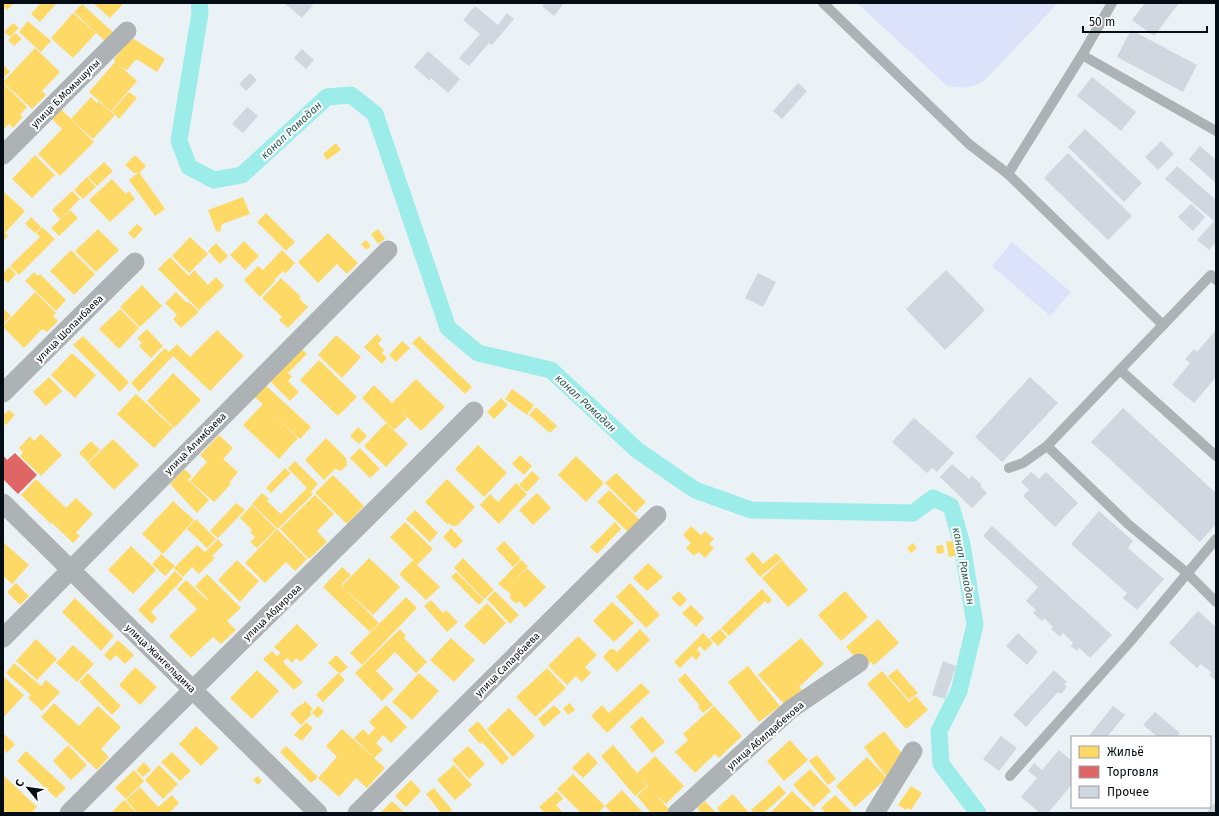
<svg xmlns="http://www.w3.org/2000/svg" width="1219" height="816" font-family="'Fira Sans',sans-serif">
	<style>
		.green { fill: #dce2fa }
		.homes { fill: #ffd966 }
		.shops { fill: #e06666 }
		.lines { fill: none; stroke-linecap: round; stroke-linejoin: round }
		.canal { stroke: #9cece9; stroke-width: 17 }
		.building { fill: #d0d7de }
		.service { stroke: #adb3b5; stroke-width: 10 }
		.minor { stroke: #adb3b5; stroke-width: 19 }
		.labels { text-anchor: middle; stroke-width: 4; stroke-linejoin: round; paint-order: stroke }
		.street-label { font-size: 10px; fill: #040d14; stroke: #fff }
		.water-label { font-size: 11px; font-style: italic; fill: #2b5d59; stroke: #fff }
	</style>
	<rect width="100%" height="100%" fill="#ebf2f6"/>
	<!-- green -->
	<g class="green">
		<path d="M857,3H1058L985,80C972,89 961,88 947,86Z"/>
		<polygon points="1012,242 1071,292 1050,316 992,266"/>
	</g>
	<!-- homes -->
	<g class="homes">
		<polygon points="3,3 14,3 7,10 3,6"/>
		<polygon points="41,3 57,3 40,22 31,14"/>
		<polygon points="93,3 124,3 110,18"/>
		<polygon points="82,4 115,34 107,43 74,12"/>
		<polygon points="73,13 96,33 73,58 51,38"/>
		<polygon points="28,21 51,41 41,52 19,32"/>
		<polygon points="13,23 19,28 10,37 4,32"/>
		<polygon points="15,33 22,39 14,46 8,40"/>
		<polygon points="134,39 165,59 157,72 138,60 135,60 128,69 126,70 118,64 137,81 111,111 89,92 115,62 114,59 130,40"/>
		<polygon points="35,48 60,72 42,91 46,95 32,109 3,82"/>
		<polygon points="3,64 10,72 3,78"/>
		<polygon points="4,84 27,107 20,115 23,117 13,128 9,124 3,130 3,85"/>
		<polygon points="129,92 137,98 119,119 112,111"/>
		<polygon points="91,97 97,103 98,101 115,115 93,139 71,119"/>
		<polygon points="57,105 94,142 60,176 38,154 62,129 48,115"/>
		<polygon points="336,143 341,150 327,160 323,154"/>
		<polygon points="35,155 55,175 32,198 12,179"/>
		<polygon points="135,155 146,166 140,172 139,172 135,173 134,173 125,165"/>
		<polygon points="104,162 113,171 97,186 88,177"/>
		<polygon points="139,172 165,209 155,216 129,180"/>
		<polygon points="87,177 96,187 83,199 74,190"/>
		<polygon points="112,179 126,194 129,191 135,199 110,222 89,200"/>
		<polygon points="72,191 80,199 60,219 52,210"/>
		<polygon points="4,192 25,211 5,233 8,236 3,241 3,193"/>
		<polygon points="243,197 250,214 222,224 220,232 216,231 208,210"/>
		<polygon points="70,210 78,218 59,236 51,228"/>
		<polygon points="266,213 295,242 286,251 257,222"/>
		<polygon points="31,217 41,227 35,233 25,224"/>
		<polygon points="137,224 143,229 134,239 128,233"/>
		<polygon points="42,227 55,239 19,275 10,266 40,237 36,233"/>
		<polygon points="98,229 119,250 96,272 75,251"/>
		<polygon points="378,229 385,239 378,244 371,234"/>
		<polygon points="328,233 358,263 347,274 337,264 318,283 298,262"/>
		<polygon points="190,237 208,254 189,273 172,256"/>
		<polygon points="366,240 371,246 366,250 361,244"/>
		<polygon points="244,241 259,256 245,270 230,255"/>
		<polygon points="216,243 228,256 220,264 208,251"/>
		<polygon points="71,250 95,274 74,295 50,271"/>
		<polygon points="282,250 295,263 285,274 283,271 274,280 275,281 260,297 244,280 258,266 263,270"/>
		<polygon points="170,257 189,276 194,270 208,285 216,277 224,286 199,310 158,269"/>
		<polygon points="9,267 16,274 8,283 3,279 3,273"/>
		<polygon points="34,272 38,276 40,274 66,300 56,311 25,281"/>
		<polygon points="281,278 301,297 299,298 308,307 288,328 279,320 282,317 262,298"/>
		<polygon points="142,285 162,306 140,327 120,307"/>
		<polygon points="35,292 56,313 53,316 58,321 47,332 42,329 24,348 3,327 3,326"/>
		<polygon points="176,292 187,303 189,302 199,312 181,328 173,319 177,315 165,303"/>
		<polygon points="3,308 11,316 3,324"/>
		<polygon points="120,309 139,328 119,349 99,329"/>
		<polygon points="147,329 163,346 151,358 139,346 142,343 137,338"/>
		<polygon points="217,330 244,356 210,391 173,356 139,392 131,383 165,348 169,352 177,344 190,357"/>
		<polygon points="377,334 382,339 378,344 384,350 382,353 387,358 382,364 364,347"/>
		<polygon points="336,335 361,357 342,378 318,355"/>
		<polygon points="83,336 129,382 120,392 73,345"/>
		<polygon points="419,336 472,387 465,394 412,343"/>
		<polygon points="402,341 410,348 396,362 389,355"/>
		<polygon points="300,347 307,354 288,373 292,377 288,381 299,392 290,401 268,379"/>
		<polygon points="72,353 96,375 75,398 51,375"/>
		<polygon points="319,360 357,397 338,416 300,380"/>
		<polygon points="173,373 201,400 174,428 147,401"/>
		<polygon points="49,377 62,391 46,406 33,392"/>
		<polygon points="416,379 445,407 421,431 397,407 407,418 394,430 362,398 374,385 392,403"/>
		<polygon points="263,383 311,427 300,439 270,411 298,438 279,459 243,425 263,404 252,395"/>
		<polygon points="512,389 534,405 527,415 505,399"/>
		<polygon points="136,394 173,428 154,448 117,414"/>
		<polygon points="501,398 508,405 494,419 487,412"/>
		<polygon points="536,407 557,426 550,433 529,415"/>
		<polygon points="9,410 15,415 6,425 3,422 3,415"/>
		<polygon points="386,423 408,444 386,467 364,446"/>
		<polygon points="358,427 367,436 359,444 350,436"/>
		<polygon points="41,434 62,455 41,476 20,456 23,452 19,448 30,436 34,441"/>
		<polygon points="219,435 233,448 223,459 238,472 229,483 231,484 214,502 190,481 207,462 200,455"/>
		<polygon points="326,438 346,458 347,465 341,471 335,469 324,480 305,460"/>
		<polygon points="113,439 139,465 114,490 88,463"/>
		<polygon points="91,441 100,450 88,462 79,453"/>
		<polygon points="478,445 507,473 484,497 455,469"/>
		<polygon points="360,448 380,469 370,478 350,458"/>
		<polygon points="520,455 532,466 524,475 512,464"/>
		<polygon points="576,456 604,483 586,502 558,475"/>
		<polygon points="295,461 318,484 311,492 313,494 278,529 252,504 262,493 269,499 267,501 281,514 307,488 288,468"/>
		<polygon points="285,468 291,473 271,493 266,488"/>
		<polygon points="184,469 192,476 188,480 209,500 197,513 170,484"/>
		<polygon points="532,471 540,478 527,492 519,485"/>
		<polygon points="616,473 646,502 635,513 605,483"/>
		<polygon points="333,475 364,506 347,524 315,493"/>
		<polygon points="36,479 66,508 76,498 93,514 76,533 80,536 73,543 52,523 60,514 51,524 21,495"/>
		<polygon points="447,479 475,507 458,525 452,526 449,523 448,525 425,502"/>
		<polygon points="516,483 527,494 499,524 480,505 490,494 498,502"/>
		<polygon points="609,490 640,520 628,532 597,502"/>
		<polygon points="537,493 551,508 533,525 519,510"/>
		<polygon points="315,495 334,514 317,531 327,542 309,559 280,529"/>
		<polygon points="173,501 194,520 163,554 142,534"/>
		<polygon points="236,503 245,510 218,538 210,531"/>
		<polygon points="252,505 276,529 257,548 250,542 255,537 250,532 252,530 240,518"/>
		<polygon points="415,510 438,533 430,542 406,519"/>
		<polygon points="196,519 216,539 207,548 187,529"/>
		<polygon points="405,522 433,549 417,565 440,587 426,600 399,574 413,560 390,537"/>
		<polygon points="615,522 621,529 597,554 590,547"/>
		<polygon points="691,526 701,535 705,531 714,539 709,544 714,548 705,558 699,552 694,556 686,548 691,543 683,535"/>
		<polygon points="451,528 463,541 455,549 443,537"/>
		<polygon points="277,529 307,559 295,571 286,562 265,583 245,563"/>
		<polygon points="218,539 223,545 212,556 215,558 199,574 192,567 183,577 174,568 197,545 205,552"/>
		<polygon points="958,540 960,555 949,557 946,542"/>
		<polygon points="504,541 521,559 513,567 496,549"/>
		<polygon points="3,542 29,565 12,584 3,576"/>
		<polygon points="913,543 917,548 911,553 907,548"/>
		<polygon points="943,545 944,553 937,554 936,546"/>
		<polygon points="131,546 156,570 133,594 108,570"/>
		<polygon points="753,552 763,564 776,553 782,559 760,577 745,559"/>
		<polygon points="161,554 175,566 165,576 152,564"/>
		<polygon points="369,558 400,587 373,615 342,586"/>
		<polygon points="463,558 494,590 484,599 454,568"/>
		<polygon points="237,560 259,581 240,602 218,580"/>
		<polygon points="521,560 528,566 508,587 527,568 546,587 525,608 520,602 515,603 509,597 511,594 498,584"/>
		<polygon points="782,560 808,590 788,607 762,578"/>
		<polygon points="648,563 663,577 647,591 633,578"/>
		<polygon points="342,567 351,575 341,585 379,623 370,632 323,587"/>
		<polygon points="175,571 183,579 151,612 157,618 152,624 138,610"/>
		<polygon points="456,572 484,600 479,605 451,577"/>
		<polygon points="207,574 241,608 227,621 236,630 221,644 213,637 191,658 169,636 197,609 177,589 186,580 207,600 208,599 195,586"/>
		<polygon points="16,583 29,596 20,605 7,592"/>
		<polygon points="630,583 660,615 646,628 616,597"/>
		<polygon points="762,589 772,600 768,604 765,601 729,636 721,628"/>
		<polygon points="495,591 519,615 510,624 487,599"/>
		<polygon points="679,591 687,600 680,607 671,598"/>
		<polygon points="845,591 868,617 841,641 818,615"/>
		<polygon points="406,597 417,608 362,665 350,653"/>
		<polygon points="75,598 114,636 101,651 62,612"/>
		<polygon points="431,600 443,613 446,610 458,622 447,632 424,606"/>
		<polygon points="612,602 634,623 614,642 593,621"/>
		<polygon points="487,603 506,623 484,645 464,626"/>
		<polygon points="691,605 704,618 696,627 682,613"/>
		<polygon points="878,619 899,643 874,665 871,662 866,666 863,666 846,647"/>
		<polygon points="297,624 318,645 301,662 296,658 292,663 287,658 283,662 303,682 294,690 263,659 272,651 277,656 281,653 274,647"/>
		<polygon points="400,629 406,636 404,638 427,662 416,673 395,652 376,671 394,689 382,701 355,673"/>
		<polygon points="640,629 650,640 617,672 603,657 610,649 614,649 617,652"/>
		<polygon points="720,629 727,637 718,646 710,638"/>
		<polygon points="703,633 713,643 705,651 700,646 697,650 701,654 696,660 692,656 680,668 674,662"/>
		<polygon points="578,636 597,655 585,667 591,673 582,682 576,676 567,685 548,666"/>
		<polygon points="451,638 475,660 454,682 430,660"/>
		<polygon points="801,638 824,664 799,687 802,690 785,705 758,675"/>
		<polygon points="36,639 57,659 37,680 16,661"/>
		<polygon points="118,640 134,655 125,664 116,655 110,661 104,655"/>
		<polygon points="73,645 94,664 77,682 56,663"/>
		<polygon points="336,655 348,667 340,674 328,663"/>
		<polygon points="14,663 41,686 46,680 60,692 42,711 28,698 31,695 6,673"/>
		<polygon points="748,666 780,706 759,722 728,682"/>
		<polygon points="135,667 157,687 140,705 119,685"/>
		<polygon points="547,668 566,688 535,717 516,697"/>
		<polygon points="897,669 918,693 909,700 888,676"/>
		<polygon points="257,670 279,691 252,719 230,698"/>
		<polygon points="882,671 909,702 916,696 928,710 906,729 867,684"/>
		<polygon points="88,673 121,706 112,715 79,682"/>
		<polygon points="338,673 345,680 323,702 316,695"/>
		<polygon points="419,673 439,691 412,720 392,702"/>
		<polygon points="685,673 713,705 703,713 698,707 700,706 678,680"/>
		<polygon points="3,676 24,695 3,718"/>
		<polygon points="641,683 650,692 607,733 591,716 602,705 609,713"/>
		<polygon points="305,701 313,709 310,712 312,714 301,725 290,714 301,704 302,705"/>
		<polygon points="54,703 79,726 98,706 121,727 101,749 109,757 97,770 41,717"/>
		<polygon points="570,703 575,710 568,715 563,708"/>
		<polygon points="386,705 407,727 391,743 383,735 376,743 383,750 374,758 354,738 363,729 369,735 375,728 369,722"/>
		<polygon points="554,705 561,712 544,727 538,719"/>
		<polygon points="318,706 324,711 318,718 312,713"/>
		<polygon points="714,706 742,736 719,758 715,754 695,773 675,752 688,740 683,734"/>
		<polygon points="509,708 535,736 513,757 487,729"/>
		<polygon points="642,716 665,742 652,753 630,727"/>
		<polygon points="478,721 509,758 502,765 482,742 480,744 468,730"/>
		<polygon points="306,722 313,728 302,741 294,735"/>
		<polygon points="196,726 219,748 201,766 179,744"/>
		<polygon points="342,729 385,768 367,788 356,778 339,797 318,778 337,757 326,746"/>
		<polygon points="884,731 903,755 887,777 864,747"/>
		<polygon points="3,733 15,744 7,753 3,749"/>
		<polygon points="790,740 808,760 784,781 767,761"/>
		<polygon points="68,745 87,765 71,780 53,761"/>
		<polygon points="613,745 637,773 655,756 684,786 666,804 654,793 670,810 666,813 651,813 637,796 648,786 640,776 647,786 635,796 601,756"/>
		<polygon points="286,746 318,777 311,783 280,752"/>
		<polygon points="468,746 485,764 469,779 452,760"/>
		<polygon points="26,751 66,788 56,798 17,761"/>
		<polygon points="172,752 191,771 180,781 161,762"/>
		<polygon points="588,752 598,763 583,778 572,768"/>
		<polygon points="817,755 836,779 828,785 809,761"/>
		<polygon points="867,757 887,778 855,807 836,786"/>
		<polygon points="144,762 151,770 143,777 136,770"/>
		<polygon points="159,765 178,784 163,799 145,780"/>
		<polygon points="454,765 472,785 455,800 437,780"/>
		<polygon points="810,769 831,791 814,807 793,785"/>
		<polygon points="134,770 144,781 126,799 115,788"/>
		<polygon points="573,774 605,806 598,813 581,813 557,789"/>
		<polygon points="3,775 37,807 31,813 3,813"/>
		<polygon points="258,776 262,781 258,785 253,780"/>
		<polygon points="411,780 421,791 406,807 395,796"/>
		<polygon points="779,785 786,793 764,813 753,813 751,810"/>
		<polygon points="911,786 922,793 911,810 907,808 906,810 898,805"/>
		<polygon points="140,787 158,807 172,795 179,803 169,813 138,813 126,800"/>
		<polygon points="434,788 452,810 449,813 441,813 426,794"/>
		<polygon points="622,790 643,813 612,813 605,806"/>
		<polygon points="557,791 563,799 556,805 563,813 545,813 539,807"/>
		<polygon points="792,791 815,813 770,813"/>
		<polygon points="733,794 749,813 721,813 717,808"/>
		<polygon points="835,795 853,813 826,813 821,808"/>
		<polygon points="124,800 137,813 111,813"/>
		<polygon points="392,801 405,813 380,813"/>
		<polygon points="705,801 715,812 716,811 718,813 701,813 697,808"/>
	</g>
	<!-- shops -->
	<polygon class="shops" points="15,453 37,475 18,494 3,479 3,455 7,460"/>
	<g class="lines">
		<!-- canal -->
		<polyline class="canal" points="199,3 200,13 179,141 189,167 214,180 242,175 327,97 351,95 375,114 448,328 478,353 551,370 637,450 695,490 751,510 913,513 933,498 951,506 962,544 975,625 959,691 939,731 941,764 978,813"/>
	</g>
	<!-- building -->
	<g class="building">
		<polygon points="284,3 311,3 313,5 302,18"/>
		<polygon points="545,3 564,3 554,16 542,6"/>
		<polygon points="1145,3 1179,3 1154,36 1132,20"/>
		<polygon points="475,6 498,25 507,13 514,19 492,45 489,43 469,66 459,58 480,34 463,20"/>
		<polygon points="1131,30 1197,65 1183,92 1117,57"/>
		<polygon points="302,49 314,60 306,69 294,58"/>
		<polygon points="428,51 460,79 448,93 431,78 430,81 414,67"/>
		<polygon points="250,73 257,80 246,91 239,84"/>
		<polygon points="1092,77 1136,112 1121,131 1077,96"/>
		<polygon points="798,83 807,91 782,119 773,111"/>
		<polygon points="247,107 258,116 243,133 232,124"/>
		<polygon points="1085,129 1142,183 1124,202 1068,147"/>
		<polygon points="1161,141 1174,154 1158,170 1145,157"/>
		<polygon points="1200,146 1216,160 1216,183 1189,159"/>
		<polygon points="1068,153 1132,216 1108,240 1044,178"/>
		<polygon points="1177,166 1216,200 1216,242 1209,250 1197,240 1214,221 1165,179"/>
		<polygon points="1191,204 1205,217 1193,231 1178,217"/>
		<polygon points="946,270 985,310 945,350 906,309"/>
		<polygon points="758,273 776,282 763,307 745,298"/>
		<polygon points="1216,330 1216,377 1194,403 1172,385 1190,363 1185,359 1194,349 1197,352"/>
		<polygon points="1030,377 1058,403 1002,462 975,437"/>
		<polygon points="1123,408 1216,493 1216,524 1200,542 1091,442"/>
		<polygon points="914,418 954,453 937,472 932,468 927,473 892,442"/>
		<polygon points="952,464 969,479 972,476 982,485 980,486 987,493 972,508 940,477"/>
		<polygon points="1031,472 1039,479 1046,472 1078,503 1055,527 1023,496 1029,490 1021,482"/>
		<polygon points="1099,511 1133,541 1128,548 1164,579 1137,610 1123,598 1127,593 1071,544"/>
		<polygon points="992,526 1112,635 1090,658 1079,648 1077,651 1071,646 1073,643 1063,633 1060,637 1051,629 1053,627 1044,618 1042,621 1033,613 1036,610 1026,601 1038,587 983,536"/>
		<polygon points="1198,611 1216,627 1216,681 1209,675 1212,673 1201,664 1197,668 1169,643"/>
		<polygon points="1018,633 1038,652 1027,665 1006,646"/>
		<polygon points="943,661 956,666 945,699 932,695"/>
		<polygon points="1054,670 1067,682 1064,684 1067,687 1061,694 1058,692 1026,727 1013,715"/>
		<polygon points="1113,706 1125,715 1107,737 1088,737"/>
		<polygon points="1155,712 1180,733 1176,737 1158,737 1143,725"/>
		<polygon points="1001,736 1017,748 999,771 983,759"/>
		<polygon points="1059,750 1072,761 1072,784 1048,813 1040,813 1021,797 1037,778 1028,771 1034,763 1042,770"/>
		<polygon points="1216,801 1216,813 1206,813"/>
	</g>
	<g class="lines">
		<!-- service -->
		<g class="service">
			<polyline points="823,3 969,144 1008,174 1163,325"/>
			<polyline points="1082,55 1216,131"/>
			<polyline points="1008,174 1082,55 1112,3"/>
			<polyline points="1120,370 1216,456"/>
			<polyline points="1047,446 1128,524 1187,573 1216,602"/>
			<polyline points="1009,468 1023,463 1047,446 1211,275 1216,280"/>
			<polyline points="1010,776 1129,643 1216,539"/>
		</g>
		<!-- minor -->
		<g class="minor">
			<polyline points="3,155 127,31"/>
			<polyline points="3,393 135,262"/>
			<polyline points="3,503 318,813"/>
			<polyline points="3,638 388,250"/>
			<path d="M69,813C203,678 340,546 474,411"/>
			<polyline points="357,813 657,515"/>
			<polyline points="677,813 791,709 859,663"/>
			<polyline points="875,813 913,751"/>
		</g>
	</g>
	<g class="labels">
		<!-- street labels -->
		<g class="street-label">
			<text transform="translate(65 93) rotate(-45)" y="4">улица Б.Момышулы</text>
			<text transform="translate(69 328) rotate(-45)" y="4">улица Шопанбаева</text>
			<text transform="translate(195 443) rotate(-45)" y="4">улица Алимбаева</text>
			<text transform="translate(272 612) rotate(-44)" y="4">улица Абдирова</text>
			<text transform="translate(161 658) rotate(44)" y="4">улица Жангельдина</text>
			<text transform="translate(507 664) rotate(-45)" y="4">улица Сапарбаева</text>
			<text transform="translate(765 735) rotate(-41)" y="4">улица Абилдабекова</text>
		</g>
		<!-- water labels -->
		<g class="water-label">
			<text transform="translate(291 130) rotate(-43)" y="4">канал Рамадан</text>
			<text transform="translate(586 403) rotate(43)" y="4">канал Рамадан</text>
			<text transform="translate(964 566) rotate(79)" y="4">канал Рамадан</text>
		</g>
	</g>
	<!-- border -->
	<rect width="1219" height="816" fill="none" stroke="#040d14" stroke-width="8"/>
	<!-- legend -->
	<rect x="1071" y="736" width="140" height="72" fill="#ffffff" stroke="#9b9ea1"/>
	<rect x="1079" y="746" width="20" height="12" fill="#ffd966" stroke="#9b9ea1"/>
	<text x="1107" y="756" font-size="12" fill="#040d14">Жильё</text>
	<rect x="1079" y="766" width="20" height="12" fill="#e06666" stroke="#9b9ea1"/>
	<text x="1107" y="776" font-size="12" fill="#040d14">Торговля</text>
	<rect x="1079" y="786" width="20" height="12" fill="#d0d7de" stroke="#9b9ea1"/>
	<text x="1107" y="796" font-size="12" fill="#040d14">Прочее</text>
	<!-- north arrow -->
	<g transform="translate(28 788) rotate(299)" stroke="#ffffff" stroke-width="3" paint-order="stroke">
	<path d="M0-3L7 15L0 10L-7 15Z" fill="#040d14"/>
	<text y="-6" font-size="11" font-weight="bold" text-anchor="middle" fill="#040d14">С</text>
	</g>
	<!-- scale -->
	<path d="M1083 26v6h124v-6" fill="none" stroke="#040d14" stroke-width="2"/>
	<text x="1089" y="26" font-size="12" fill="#040d14" stroke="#ffffff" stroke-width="3" paint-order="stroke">50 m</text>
</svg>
